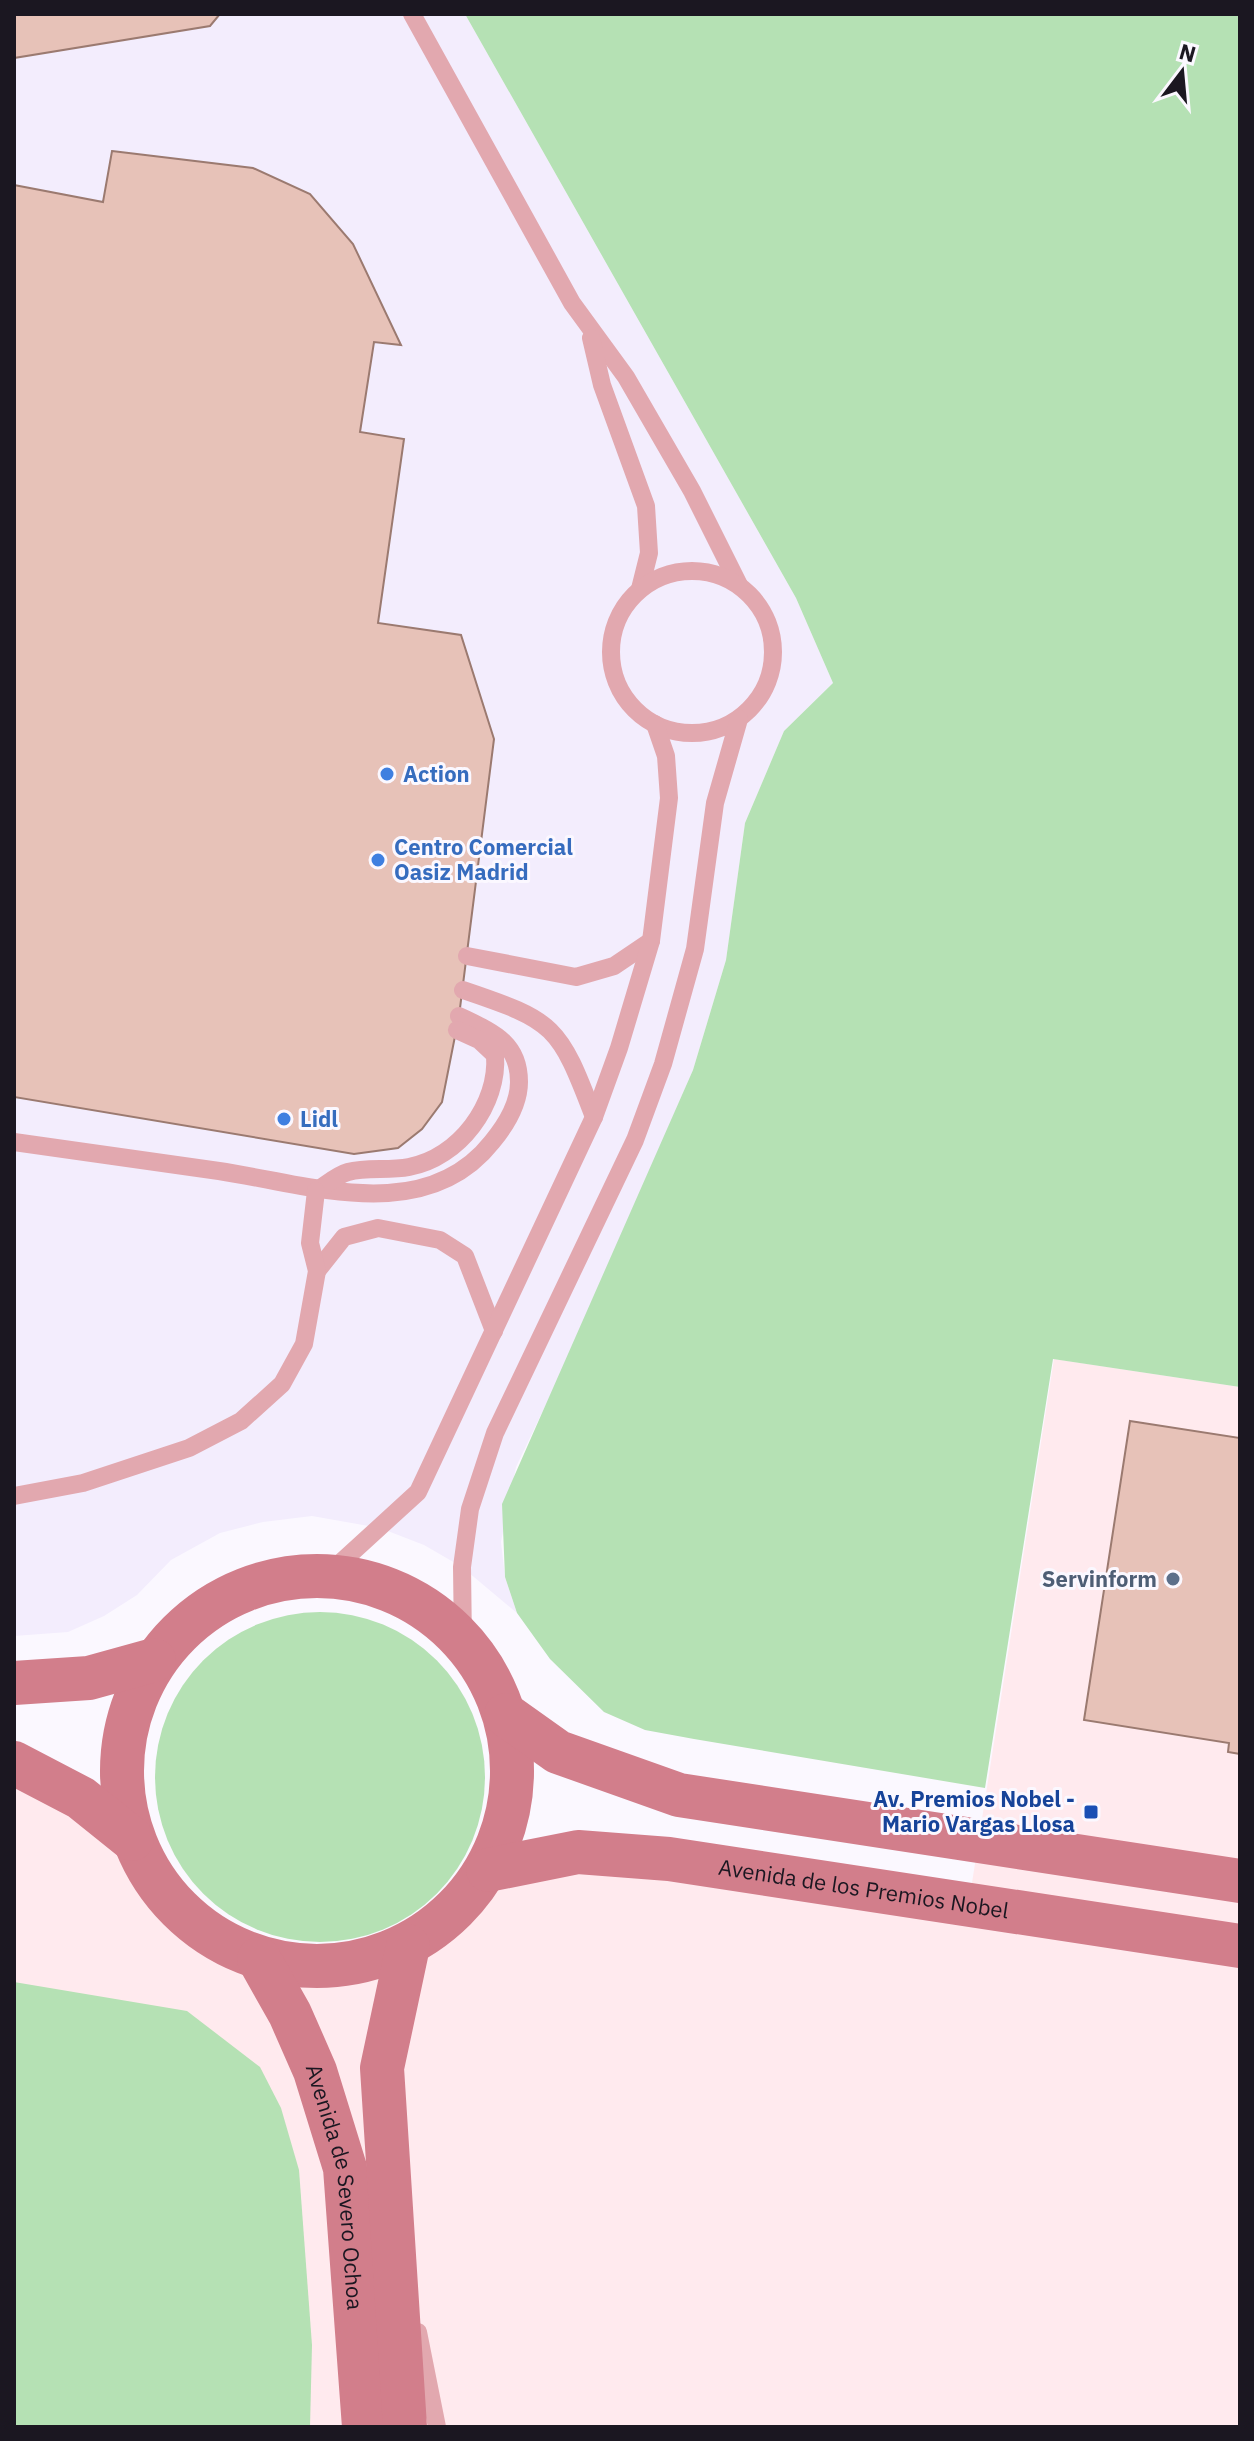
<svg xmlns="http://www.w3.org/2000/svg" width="1254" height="2441" font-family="'IBM Plex Sans',sans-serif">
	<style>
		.built { fill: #f3edfd }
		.industrial { fill: #ffeaee }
		.green { fill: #b5e1b4 }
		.building { fill: #e7c2b8; stroke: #9b7a70; stroke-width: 2 }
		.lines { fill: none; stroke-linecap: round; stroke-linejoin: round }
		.lane { stroke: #e2a8af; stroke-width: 18 }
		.secondary { stroke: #d27e8b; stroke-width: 44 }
		.shop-dot { fill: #3f7fe0; stroke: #fbf8ff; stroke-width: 3 }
		.service-dot { fill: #5c6f8a; stroke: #fbf8ff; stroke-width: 3 }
		.transit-dot { fill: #1a4fb4; stroke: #fbf8ff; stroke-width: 3 }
		.labels { text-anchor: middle; stroke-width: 6; stroke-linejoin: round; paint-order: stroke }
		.shop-label { font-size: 22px; font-weight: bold; fill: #366cbe; stroke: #fbf8ff; text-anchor: start }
		.service-label { font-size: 22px; font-weight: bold; fill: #4e5e75; stroke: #fbf8ff; text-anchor: end }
		.transit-label { font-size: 22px; font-weight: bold; fill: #164399; stroke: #fbf8ff; text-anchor: end }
		.street-label { font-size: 22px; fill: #1b1721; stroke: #fbf8ff }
	</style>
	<rect width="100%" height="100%" fill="#fbf8ff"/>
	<!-- built -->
	<polygon class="built" points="14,14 465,14 796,598 833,683 784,731 745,823 726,960 693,1070 571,1352 516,1467 501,1542 505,1577 517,1613 462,1567 424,1545 380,1528 312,1516 263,1522 220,1533 171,1560 137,1595 104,1616 68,1632 14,1636"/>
	<!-- industrial -->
	<polygon class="industrial" points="1054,1359 1240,1387 1240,2427 14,2427 14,1763 132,1839 161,1892 205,1933 259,1959 335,1967 408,1946 453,1914 488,1870 578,1852 969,1902"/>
	<!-- green -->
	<g class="green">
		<polygon points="465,14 1240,14 1240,1387 1053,1359 985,1788 694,1739 645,1730 604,1712 550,1659 517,1613 505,1577 502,1504 693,1070 726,960 745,823 784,731 833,683 796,598"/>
		<circle cx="320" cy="1777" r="165"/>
		<polygon points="14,1982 187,2011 260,2067 281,2108 299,2170 312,2345 310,2427 14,2427"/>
	</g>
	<!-- building -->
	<g class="building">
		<polygon points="14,14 220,14 210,26 14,58"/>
		<polygon points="112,151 253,168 310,194 353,244 401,345 374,342 360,432 404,439 378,623 461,635 494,739 459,1016 442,1102 422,1129 398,1148 354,1154 14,1097 14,185 103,202"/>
		<polygon points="1130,1421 1240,1438 1240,1754 1228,1752 1229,1743 1084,1720"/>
	</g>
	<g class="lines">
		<!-- lane -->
		<g class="lane">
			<polyline points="412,14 572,303 626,377 692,491 739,585"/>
			<polyline points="591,338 602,385 646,506 649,553 640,589"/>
			<circle cx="692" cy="652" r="81"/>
			<polyline points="467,956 576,977 614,966 651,941"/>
			<path d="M463,990C555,1021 559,1025 594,1117"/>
			<path d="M14,1142C82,1151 150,1161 219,1171C307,1184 425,1227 492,1142C506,1125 519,1105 519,1082C519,1042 492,1032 459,1016"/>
			<path d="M316,1191C326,1185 337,1175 348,1172C367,1167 389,1171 409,1167C459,1158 499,1104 495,1055L479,1040L457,1030"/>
			<polyline points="317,1271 344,1237 378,1228 440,1240 465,1256 494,1331"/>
			<polyline points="14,1496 83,1483 189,1448 241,1421 282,1384 304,1344 317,1271 310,1243 316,1191"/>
			<polyline points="325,1577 418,1492 594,1117 619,1048 651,941 669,798 666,756 655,724"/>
			<polyline points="463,1643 462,1567 470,1509 495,1433 635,1140 663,1064 695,949 715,803 739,719"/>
			<polyline points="418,2332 437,2427"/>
		</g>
		<!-- secondary -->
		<g class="secondary">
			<circle cx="317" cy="1771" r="195"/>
			<polyline points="14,1683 89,1678 154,1660"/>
			<polyline points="506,1715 558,1752 679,1795 1240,1881"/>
			<polyline points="14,1763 81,1798 132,1839"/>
			<path id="s1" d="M488,1870L578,1852L669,1859L1240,1946"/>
			<path id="s2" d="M259,1959L290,2014L315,2071L345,2168L364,2427"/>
			<polyline points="405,2427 382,2068 408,1946"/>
		</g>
	</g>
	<!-- markers -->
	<g class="shop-dot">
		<circle cx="387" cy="774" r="8"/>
		<circle cx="378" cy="860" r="8"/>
		<circle cx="284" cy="1119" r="8"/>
	</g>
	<circle class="service-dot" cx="1173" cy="1579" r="8"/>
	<rect class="transit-dot" x="1083" y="1804" width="16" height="16" rx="4"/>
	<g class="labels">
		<!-- shop labels -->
		<g class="shop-label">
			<text x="403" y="782">Action</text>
			<text x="394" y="855">Centro Comercial<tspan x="394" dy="25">Oasiz Madrid</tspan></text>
			<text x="300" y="1127">Lidl</text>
		</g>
		<!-- service labels -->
		<g class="service-label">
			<text x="1157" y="1587">Servinform</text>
		</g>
		<!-- transit labels -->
		<g class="transit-label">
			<text x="1075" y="1807">Av. Premios Nobel -<tspan x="1075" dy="25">Mario Vargas Llosa</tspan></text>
		</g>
		<!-- street labels -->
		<g class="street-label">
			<text dy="8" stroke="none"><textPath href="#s1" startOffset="380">Avenida de los Premios Nobel</textPath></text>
			<text dy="8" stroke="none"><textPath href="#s2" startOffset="244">Avenida de Severo Ochoa</textPath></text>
		</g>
	</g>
	<!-- border -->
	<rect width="1254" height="2441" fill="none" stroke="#1b1721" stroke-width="32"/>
	<!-- north arrow -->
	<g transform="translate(1182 72) rotate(16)" stroke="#fbf8ff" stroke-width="6" paint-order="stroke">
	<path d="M0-6L14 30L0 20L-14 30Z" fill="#1b1721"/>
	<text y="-12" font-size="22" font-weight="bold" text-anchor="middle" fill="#1b1721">N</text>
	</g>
</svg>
